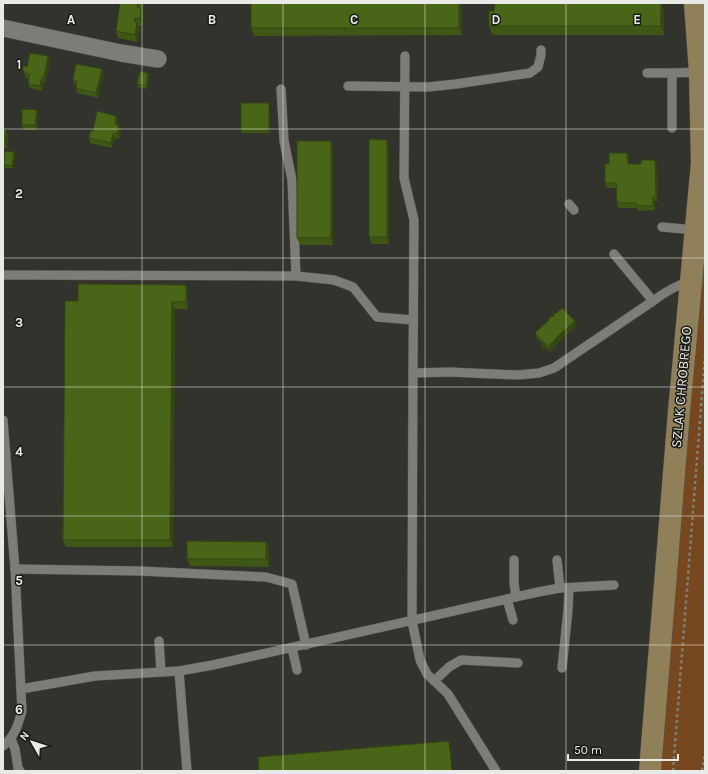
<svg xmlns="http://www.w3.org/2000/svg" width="708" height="774" font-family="Karla,sans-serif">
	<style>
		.green { fill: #77481f }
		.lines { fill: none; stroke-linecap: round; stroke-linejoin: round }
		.lane-casing { stroke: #51504b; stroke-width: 10 }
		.street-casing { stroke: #51504b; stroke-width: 18 }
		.secondary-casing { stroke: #51504b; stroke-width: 23 }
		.path { stroke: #80807b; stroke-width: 2.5; stroke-dasharray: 3 3; stroke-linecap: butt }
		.lane { stroke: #7d7c76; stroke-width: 9 }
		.street { stroke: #7d7c76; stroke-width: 17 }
		.secondary { stroke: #8f805a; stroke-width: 22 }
		.wall { fill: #3f5714 }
		.shaded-wall { fill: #334710 }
		.building { fill: #496517; stroke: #334710 }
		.grid { fill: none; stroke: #e9e9e5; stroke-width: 1; stroke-opacity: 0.55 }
		.labels { text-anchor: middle; stroke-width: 3; stroke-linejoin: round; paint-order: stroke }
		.street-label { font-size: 14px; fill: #e9e9e5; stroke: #1a1a18 }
		.grid-label { font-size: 13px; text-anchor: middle; font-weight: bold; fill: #e9e9e5; stroke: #1a1a18; stroke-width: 3; stroke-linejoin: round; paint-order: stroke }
	</style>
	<rect width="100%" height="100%" fill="#33332d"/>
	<!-- green -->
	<polygon class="green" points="705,233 705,771 658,771"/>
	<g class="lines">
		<defs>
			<g id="lane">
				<polyline points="405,56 404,178 414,220 413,373"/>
				<polyline points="647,73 672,73"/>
				<polyline points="348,86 428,87 456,84 530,73 538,67 541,55 541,50"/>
				<polyline points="281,89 284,141 292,180 296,276"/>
				<polyline points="672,128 672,73 700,72"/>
				<polyline points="569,204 574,210"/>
				<polyline points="662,227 695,230"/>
				<polyline points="614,254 653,301"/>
				<polyline points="3,275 296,276 334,280 353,287 377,317 413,320"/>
				<path d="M3,420L15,569L22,711C18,725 15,736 3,746"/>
				<polyline points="514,560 514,583 516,597"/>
				<polyline points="557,560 560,588"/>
				<polyline points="15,569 140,571 266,577 292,584 306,645"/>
				<polyline points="507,599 513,620"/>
				<polyline points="159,641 161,672"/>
				<polyline points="292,648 297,670"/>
				<polyline points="562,668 568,610 569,588"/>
				<polyline points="179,671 187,771"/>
				<polyline points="434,681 449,667 461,660 518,663"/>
				<polyline points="21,689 95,676 179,671 213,665 538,592 560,588 614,585"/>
				<polyline points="11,739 15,749 18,768 20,771"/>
				<path d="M496,771L448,694L427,674L420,660L412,621L413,373L450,372L518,375L539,373L554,368L653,301C665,292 676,285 691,281"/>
			</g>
			<polyline id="street" points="3,28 121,53 158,59"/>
			<polyline id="secondary" points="650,771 679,412 702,163 700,72 695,3"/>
		</defs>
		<!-- lane casing -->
		<use href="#lane" class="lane-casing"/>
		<!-- street casing -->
		<use href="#street" class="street-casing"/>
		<!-- secondary casing -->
		<use href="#secondary" class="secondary-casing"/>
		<!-- path -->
		<g class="path">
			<polyline points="673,771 705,355"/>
			<polyline points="702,771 705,753"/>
		</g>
		<!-- lane -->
		<use href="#lane" class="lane"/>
		<!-- street -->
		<use href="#street" class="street"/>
		<!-- secondary -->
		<use href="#secondary" class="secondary"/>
	</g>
	<!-- wall -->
	<g class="wall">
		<polygon points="120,3 144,3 143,10 142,10 144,15 142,26 138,25 140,29 137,42 118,38 116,31"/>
		<polygon points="251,3 462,3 462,35 254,36 251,28"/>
		<polygon points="664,10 664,35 492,35 489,26"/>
		<polygon points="50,61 45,82 44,82 42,91 30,88 28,84 29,79 27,78 25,75 23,70 27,67"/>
		<polygon points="102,69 103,74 98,98 77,93 76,88 76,85 75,85 73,80"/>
		<polygon points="148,73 149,76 147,89 138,87 137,84"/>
		<polygon points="269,105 270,133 242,133 241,131"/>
		<polygon points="38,115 37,130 23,130 22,125"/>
		<polygon points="116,116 118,120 117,125 120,130 121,135 119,138 115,139 112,148 90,143 89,138 93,131"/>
		<polygon points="3,129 6,130 8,134 7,148 3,148"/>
		<polygon points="331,141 333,149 333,245 300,245 297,238"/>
		<polygon points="389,147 389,244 372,244 369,237"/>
		<polygon points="14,152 15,154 13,168 5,168 4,165"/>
		<polygon points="627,153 629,157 629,164 657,165 658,201 655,201 655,210 638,211 637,208 618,208 617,203 616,188 607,188 605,183 609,164"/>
		<polygon points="188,292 188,309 175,309 173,547 66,547 63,540 78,301"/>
		<polygon points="552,311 555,314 575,321 576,326 560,341 550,352 546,347 543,350 541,345 542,343 537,338 535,333 549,320 549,318 554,316"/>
		<polygon points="266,542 269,549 269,567 190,566 187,559"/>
	</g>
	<!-- shaded-wall -->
	<g class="shaded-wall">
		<polygon points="141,3 144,3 143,10"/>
		<polygon points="459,3 462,3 462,35 459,28"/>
		<polygon points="661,3 664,10 664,35 661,26"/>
		<polygon points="141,8 144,15 142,26 140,19"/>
		<polygon points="135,18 137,24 137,22 140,29 137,42 135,35 134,22"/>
		<polygon points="48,56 50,61 45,82 44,77"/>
		<polygon points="102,69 103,74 98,98 96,93"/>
		<polygon points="148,73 149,76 147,89 146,86"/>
		<polygon points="42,77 44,82 42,91 40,86"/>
		<polygon points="269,103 269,105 270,133 269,131"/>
		<polygon points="37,110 38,115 37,130 35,125"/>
		<polygon points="116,116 118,120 117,129 115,124"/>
		<polygon points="118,125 121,135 119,138 117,133"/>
		<polygon points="6,130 8,134 7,148 5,143"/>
		<polygon points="113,134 115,139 112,148 111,143"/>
		<polygon points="387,140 389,147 389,244 387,237"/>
		<polygon points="331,141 333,149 333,245 331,238"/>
		<polygon points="14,152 15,154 13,168 12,166"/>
		<polygon points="627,153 629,157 630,169 628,164"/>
		<polygon points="655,160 657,165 658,201 656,196"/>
		<polygon points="653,197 655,201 655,210 653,206"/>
		<polygon points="186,285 188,292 188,309 186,302"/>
		<polygon points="172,302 175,309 173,547 170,540"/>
		<polygon points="575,321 576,326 560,341 550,352 548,347 558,336"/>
		<polygon points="544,342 546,347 543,350 541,345"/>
		<polygon points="266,542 269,549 269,567 266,559"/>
		<polygon points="449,741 450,743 452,771"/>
	</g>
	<!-- building -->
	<g class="building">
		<polygon points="120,3 137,3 137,7 141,8 140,19 135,18 134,22 137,22 135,35 116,31"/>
		<rect x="251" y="3" width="208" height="25"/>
		<polygon points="495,3 661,3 661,26 489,26 489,11 494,11"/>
		<polygon points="30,53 48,56 44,77 42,77 40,86 28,84 30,74 25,73 23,70 23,66 27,67"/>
		<polygon points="76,64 102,69 96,93 76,88 77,81 73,80"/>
		<polygon points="140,71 148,73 146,86 137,84"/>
		<rect x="241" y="103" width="28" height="28"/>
		<polygon points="22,109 37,110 35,125 22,125"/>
		<polygon points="97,111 116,116 115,124 118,125 119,130 117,133 113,134 111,143 89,138 91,130 93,131"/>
		<polygon points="3,129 6,130 5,143 3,143"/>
		<polygon points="369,139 387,140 387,237 369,237"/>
		<rect x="297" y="141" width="34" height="97"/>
		<polygon points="5,151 14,152 12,166 4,165"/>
		<polygon points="609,153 627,153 628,164 641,164 641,160 655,160 656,196 653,197 653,206 636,206 636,203 617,203 616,183 605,183 605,164 609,164"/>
		<polygon points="78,284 186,285 186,302 172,302 170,540 63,540 65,301 78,301"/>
		<polygon points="562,308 575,321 558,336 548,347 544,342 541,345 543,341 535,333 550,319 549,318 551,316 552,317 554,316 552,311 555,314"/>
		<polygon points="187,541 266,542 266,559 187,559"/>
		<polygon points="449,741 452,771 259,771 258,757"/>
	</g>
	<!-- grid -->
	<path class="grid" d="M142,3V771M283,3V771M425,3V771M566,3V771M3,129H705M3,258H705M3,387H705M3,516H705M3,645H705"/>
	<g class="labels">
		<!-- street labels -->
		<g class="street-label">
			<text transform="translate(681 387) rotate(-85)" y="5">SZLAK CHROBREGO</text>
		</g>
	</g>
	<g class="grid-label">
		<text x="71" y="24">A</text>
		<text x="212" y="24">B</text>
		<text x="354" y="24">C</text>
		<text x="496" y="24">D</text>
		<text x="637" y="24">E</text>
		<text x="19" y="69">1</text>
		<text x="19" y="198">2</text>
		<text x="19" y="327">3</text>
		<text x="19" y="456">4</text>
		<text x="19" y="585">5</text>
		<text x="19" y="714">6</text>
	</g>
	<!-- border -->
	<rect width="708" height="774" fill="none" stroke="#e9e9e5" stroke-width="8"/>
	<!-- north arrow -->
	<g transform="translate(32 742) rotate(309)" stroke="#1a1a18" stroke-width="3" paint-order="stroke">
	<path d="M0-3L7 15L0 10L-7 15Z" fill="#e9e9e5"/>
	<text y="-6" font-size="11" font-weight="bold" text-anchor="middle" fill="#e9e9e5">N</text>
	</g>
	<!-- scale -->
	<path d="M568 754v6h110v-6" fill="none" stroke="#e9e9e5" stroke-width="2"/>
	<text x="574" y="754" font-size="12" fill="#e9e9e5" stroke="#1a1a18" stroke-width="3" paint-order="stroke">50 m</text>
</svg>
